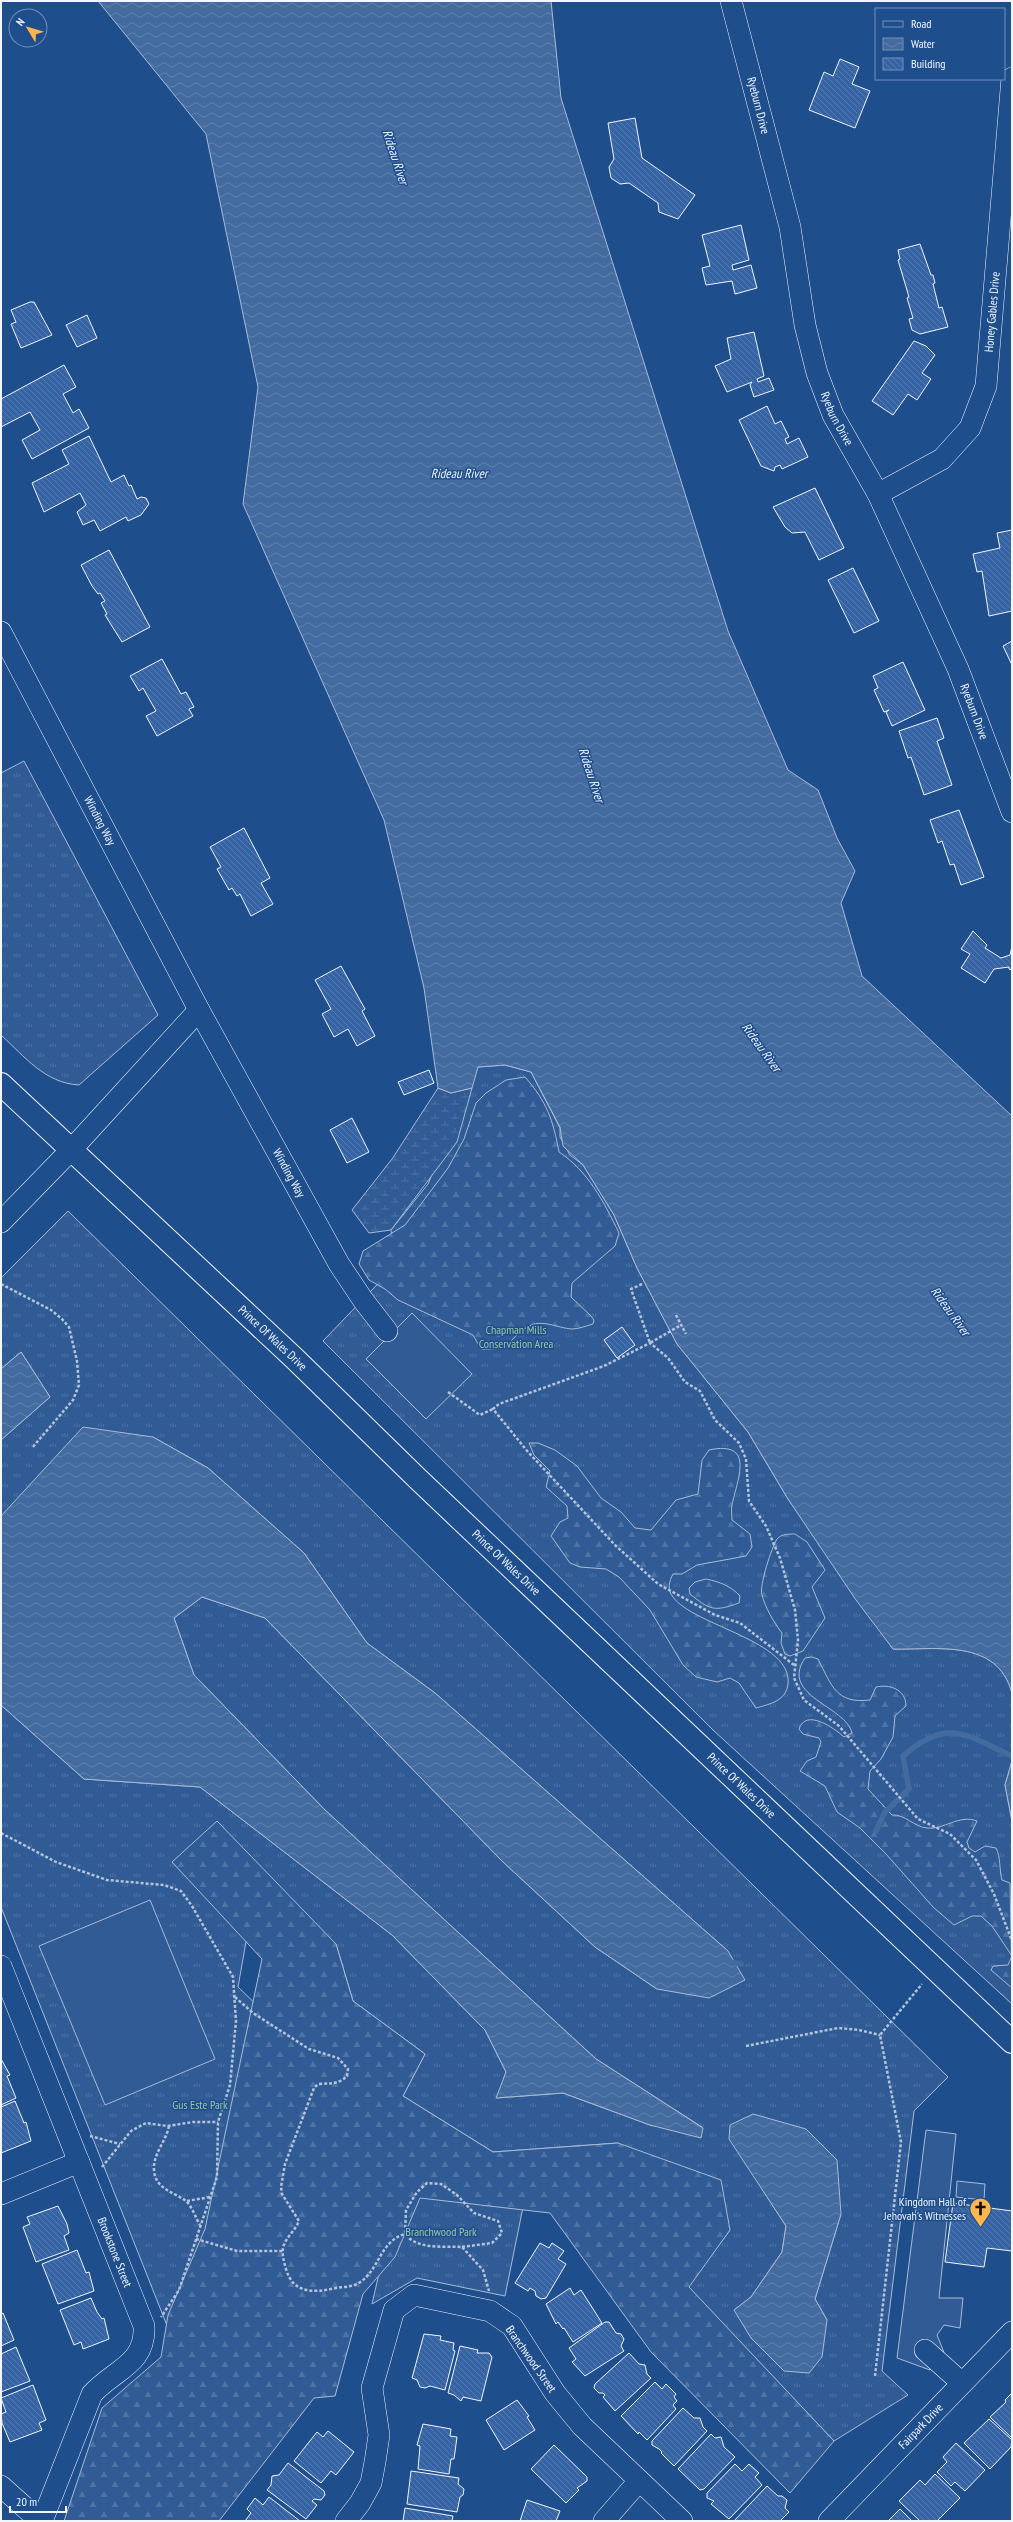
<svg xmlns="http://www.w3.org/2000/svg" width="1013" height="2522" font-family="'PT Sans Narrow',sans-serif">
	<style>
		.grass { fill: url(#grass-tufts); stroke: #a8bbd7; fill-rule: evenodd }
		.forest { fill: url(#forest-firs); stroke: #a8bbd7 }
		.wetland { fill: url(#wetland-marsh); stroke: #a8bbd7 }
		.built { fill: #305b95; stroke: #a8bbd7 }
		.water { fill: url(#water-waves); stroke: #a8bbd7 }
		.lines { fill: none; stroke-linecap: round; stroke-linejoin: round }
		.stream { stroke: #446ba0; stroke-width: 5.5 }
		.building { fill: url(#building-back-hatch); stroke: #f2f6ff }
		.minor-casing { stroke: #f2f6ff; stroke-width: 22 }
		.major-casing { stroke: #f2f6ff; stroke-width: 24 }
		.path { stroke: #b3c4dc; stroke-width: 2.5; stroke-dasharray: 3 2; stroke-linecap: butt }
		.minor { stroke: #1f4e8c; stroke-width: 21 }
		.major { stroke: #1f4e8c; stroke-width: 22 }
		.labels { text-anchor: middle; stroke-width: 3; stroke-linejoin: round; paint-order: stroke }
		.street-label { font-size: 12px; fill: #f2f6ff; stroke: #1f4e8c }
		.park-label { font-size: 12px; fill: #97c8a6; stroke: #1f4e8c }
		.poi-label { font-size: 12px; fill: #f2f6ff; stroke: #1f4e8c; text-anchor: end }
		.water-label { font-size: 13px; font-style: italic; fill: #f2f6ff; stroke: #1f4e8c }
	</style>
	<defs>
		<pattern id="grass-tufts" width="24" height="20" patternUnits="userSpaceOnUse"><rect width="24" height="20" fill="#305b95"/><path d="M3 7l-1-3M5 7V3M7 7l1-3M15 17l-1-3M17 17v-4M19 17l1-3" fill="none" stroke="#4e73a5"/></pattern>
		<pattern id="forest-firs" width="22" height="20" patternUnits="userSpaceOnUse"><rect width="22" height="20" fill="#305b95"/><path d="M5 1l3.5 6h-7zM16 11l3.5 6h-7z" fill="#4e73a5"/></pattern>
		<pattern id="wetland-marsh" width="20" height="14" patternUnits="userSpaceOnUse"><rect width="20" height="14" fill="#305b95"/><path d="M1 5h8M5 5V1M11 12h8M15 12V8" fill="none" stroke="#4e73a5"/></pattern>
		<pattern id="water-waves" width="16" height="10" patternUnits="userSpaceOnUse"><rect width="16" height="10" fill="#446ba0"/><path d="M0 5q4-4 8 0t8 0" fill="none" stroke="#5f81ae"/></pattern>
		<pattern id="building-back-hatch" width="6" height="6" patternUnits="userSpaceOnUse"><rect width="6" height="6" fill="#3563a3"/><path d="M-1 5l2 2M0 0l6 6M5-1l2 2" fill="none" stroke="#537ab1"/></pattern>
	</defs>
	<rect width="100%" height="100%" fill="#1f4e8c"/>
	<!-- grass -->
	<g class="grass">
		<path d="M24,761L158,1015L79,1085C45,1083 25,1057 1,1035V773Z"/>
		<path d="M505,1065L531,1072L560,1128V1137L570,1155L583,1165L614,1215L637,1268L677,1344L748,1432L788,1499L893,1649C937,1650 997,1638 1012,1693V1761L1005,1785L1012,1821V2004L713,1730L323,1341L395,1266L391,1230L428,1184L478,1067Z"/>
		<path d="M68,1211L948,2077L914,2111L882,2371L908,2395L834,2441L688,2287L730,2230L618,2143L493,2152L403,2096L425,2054L353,2001L336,1944L172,1862L247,1936L238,1987L351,2095L160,2369L169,2331L166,2323L1,1907V1705L84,1779L200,1787L392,1935L485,2030L506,2072L497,2098L563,2093L650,2125L702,2127L596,2059L325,1810L194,1675L174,1618L202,1597L265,1618L502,1861L595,1947L657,1989L728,1951L435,1693L367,1643L304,1553L208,1468L153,1437L1,1516V1440L50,1397L21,1352L1,1369V1278ZM762,2189L841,2214L815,2299L827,2320L734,2310L751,2297L782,2252L786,2226Z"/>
		<polygon points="418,2172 523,2207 505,2296 417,2278 372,2304 394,2208"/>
	</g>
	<!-- forest -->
	<g class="forest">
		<path d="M525,1077C547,1102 553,1120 559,1152C588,1171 604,1202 619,1233L615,1246L572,1283L571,1297L591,1316L594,1320L593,1324C586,1326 578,1329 572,1329C557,1328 543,1319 529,1326C507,1338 514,1351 481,1349L473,1335L398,1300L385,1289L369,1280L359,1264L363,1251L405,1225L427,1196L448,1168L464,1139L476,1103L486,1093L506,1080Z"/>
		<path d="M529,1443H538L555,1450L577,1466L601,1498L621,1512L635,1528L651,1530L676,1500L698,1494L702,1460L709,1450C756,1440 737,1480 732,1505C731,1509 732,1515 732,1520L750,1534L752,1547L746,1556L697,1565L682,1574H673C669,1581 667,1590 673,1597C694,1626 793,1641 788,1684C786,1701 770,1704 756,1708L739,1683L730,1678L717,1682L696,1677L683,1665L650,1610L619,1577L606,1569L580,1567L570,1563L551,1536L560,1522L568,1518L567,1506L546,1487L550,1471L534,1455Z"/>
		<path d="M795,1534L807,1542L825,1570L812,1587L825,1618L803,1651L790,1656L785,1654L781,1643L782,1633C774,1623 765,1607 762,1595C759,1585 772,1547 777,1539C781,1534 789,1534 795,1534Z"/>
		<path d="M706,1579C720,1582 731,1586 740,1596L739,1603C714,1612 710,1610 690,1594L689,1588L695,1582Z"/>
		<path d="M812,1657L818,1659C832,1686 836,1704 870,1700L876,1687C889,1684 906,1689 906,1706L895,1716L893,1737L881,1759L870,1771L868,1789L892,1815C905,1814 914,1827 927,1828C944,1830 959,1814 977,1821L967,1842L969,1848L975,1852L985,1846L996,1848C1001,1857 999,1870 1002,1880L1010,1883L1012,1988L991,1970L993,1966L1008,1965L1012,1956L992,1926L981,1916H972L954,1925L934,1908L886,1854L860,1828L837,1812L825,1786L800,1771L807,1761L816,1757L821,1742L819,1738L803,1734L799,1729C806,1708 834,1728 844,1737L852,1733C846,1706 779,1696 805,1658Z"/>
		<polygon points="217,1821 336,1944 353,2001 425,2054 403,2096 493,2152 618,2143 721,2180 730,2230 689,2287 834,2441 790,2493 651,2352 550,2213 420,2198 395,2257 363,2294 335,2396 314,2398 219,2521 64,2521 102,2408 161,2357 168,2315 205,2229 262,1959 172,1862"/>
	</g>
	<!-- wetland -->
	<polygon class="wetland" points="438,1088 451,1093 472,1088 457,1142 391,1230 369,1233 352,1210 392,1159"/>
	<!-- built -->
	<g class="built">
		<polygon points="412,1313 472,1374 426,1419 366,1359"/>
		<polygon points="150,1900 215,2059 105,2105 39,1946"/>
		<polygon points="926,2130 956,2134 939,2298 963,2298 960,2328 944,2325 937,2335 945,2355 930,2370 897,2358"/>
		<polygon points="957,2181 985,2184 984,2200 956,2197"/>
	</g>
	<!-- water -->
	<g class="water">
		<path d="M98,1H551L561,98L728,631L788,770L818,790L837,838L855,871L841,903L862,976L1012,1116V1693C997,1638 937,1650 893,1649L856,1600L788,1499L748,1432L677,1344L637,1268L614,1215L583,1165L563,1146L560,1127L531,1072L505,1065L478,1067L472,1088L451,1093L438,1088L424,988L384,820L243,504L258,387L206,134Z"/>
		<polygon points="21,1352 50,1397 1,1440 1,1369"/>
		<polygon points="83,1427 153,1437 208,1468 304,1553 367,1643 435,1693 728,1951 745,1980 709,1998 657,1989 595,1947 502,1861 265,1618 202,1597 174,1618 194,1675 325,1810 596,2059 703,2128 701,2138 650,2125 563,2093 496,2098 506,2072 485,2030 392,1935 200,1787 84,1779 1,1705 1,1516"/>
		<polygon points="1012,1761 1012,1821 1005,1785"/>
		<polygon points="753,2114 806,2129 837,2160 841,2214 815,2299 827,2320 822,2357 809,2373 784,2371 751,2338 734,2310 751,2297 782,2252 786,2226 729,2139 730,2125"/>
	</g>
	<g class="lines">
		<!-- stream -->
		<g class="stream">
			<path d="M876,1831L885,1812L909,1789L903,1756C947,1717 966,1735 1012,1756"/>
			<polyline points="729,1962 741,1964"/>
		</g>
	</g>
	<!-- building -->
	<g class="building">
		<polygon points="840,59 859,67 852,84 870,91 855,128 809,110 824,72 833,76"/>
		<polygon points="635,118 642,158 695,195 678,219 659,212 658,203 629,183 620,184 611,178 609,167 614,159 608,123"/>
		<polygon points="741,225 749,260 732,265 733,270 751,265 757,288 735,294 732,281 706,285 702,268 710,266 702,235"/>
		<polygon points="920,244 931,275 933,275 935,283 933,284 939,308 942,307 948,327 920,334 912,330 909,319 913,318 907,298 909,297 898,260 900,259 898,250"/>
		<polygon points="30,302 34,302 52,335 21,348 11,324 16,322 11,310"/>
		<polygon points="87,315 97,338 77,347 66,325"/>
		<polygon points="754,332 764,376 757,379 758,382 769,378 774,390 754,397 750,385 752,382 727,392 715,366 731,359 727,338"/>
		<polygon points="914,341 926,346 935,355 922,373 931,379 917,400 908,394 893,415 872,401"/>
		<polygon points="64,365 76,387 63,394 73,413 79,409 89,428 32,459 22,440 40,430 30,412 1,427 1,399"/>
		<polygon points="767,406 775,424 781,421 789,437 785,439 787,444 799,438 808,457 782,469 780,465 775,467 774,471 761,466 739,420"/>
		<polygon points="89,436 111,482 124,475 129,486 131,485 137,499 141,497 146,498 149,504 141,515 128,521 126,517 100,531 94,520 83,525 77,512 86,505 80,493 44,512 32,483 69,464 62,450"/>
		<polygon points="815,488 844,548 819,560 805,532 792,533 785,527 773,507"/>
		<polygon points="1012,530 1012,611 989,616 982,571 977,572 973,554 1000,548 997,533"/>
		<polygon points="109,550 150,627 122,642 105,615 107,614 101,603 105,601 100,593 98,594 92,586 81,565"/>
		<polygon points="853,568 879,621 854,633 828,580"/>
		<polygon points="1012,641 1012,665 1003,646"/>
		<polygon points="162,659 181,694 186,692 194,707 189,709 193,716 157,736 146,716 156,711 143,688 139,691 130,676"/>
		<polygon points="903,662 925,710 892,726 886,712 889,710 884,712 874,690 878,688 873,676"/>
		<polygon points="937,718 944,738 937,741 952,785 924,795 911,757 908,758 899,731"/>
		<polygon points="959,810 984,877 961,885 954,864 950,865 942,841 938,843 930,820"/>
		<polygon points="244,828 270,878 261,883 273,904 251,916 240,894 237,896 232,888 229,890 217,869 221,867 210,847"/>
		<polygon points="973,931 987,945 985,948 1001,958 1010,955 1012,946 1012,970 1009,969 1009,967 994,969 985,983 961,968 970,954 961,949"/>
		<polygon points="341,966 365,1009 362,1011 375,1036 357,1046 348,1029 334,1037 322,1014 331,1009 315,980"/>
		<polygon points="429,1070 434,1083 404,1095 398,1082"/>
		<polygon points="352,1118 369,1152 347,1163 330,1130"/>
		<polygon points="622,1327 635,1345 617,1358 604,1340"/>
		<polygon points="1,2059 10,2075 7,2076 16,2098 1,2105"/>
		<polygon points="15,2101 24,2123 26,2122 31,2141 1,2153 1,2107"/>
		<polygon points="953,2203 1012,2211 1012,2251 987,2248 984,2267 945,2262"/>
		<polygon points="58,2206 67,2224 69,2233 64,2236 69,2250 36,2262 23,2227 30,2224 27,2217"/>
		<polygon points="540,2243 549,2248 552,2243 564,2251 558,2259 566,2264 546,2298 541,2299 536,2296 535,2291 530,2288 528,2291 515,2283"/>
		<polygon points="77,2250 86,2273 89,2272 94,2291 58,2304 42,2264"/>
		<polygon points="570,2288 574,2295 581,2290 602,2323 573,2342 564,2328 563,2329 558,2322 556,2324 546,2304"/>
		<polygon points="91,2298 97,2312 102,2319 104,2318 109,2339 83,2349 81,2342 74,2345 60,2310"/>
		<polygon points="3,2313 14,2340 1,2346 1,2314"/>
		<polygon points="605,2322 609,2322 616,2333 621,2334 624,2339 621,2346 624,2351 585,2376 572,2362 576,2359 569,2348"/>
		<polygon points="424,2334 441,2336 440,2340 454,2343 453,2350 455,2351 445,2390 430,2386 425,2388 420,2387 417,2380 412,2378"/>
		<polygon points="460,2346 478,2350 477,2353 489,2353 492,2357 481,2401 463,2397 461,2401 454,2395 448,2393"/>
		<polygon points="16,2347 30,2381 1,2392 1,2354"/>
		<polygon points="629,2353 639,2364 645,2365 647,2374 651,2378 615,2411 603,2397 605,2395 603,2393 599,2393 594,2388 595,2384"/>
		<polygon points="655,2382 662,2389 666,2384 676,2394 674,2397 677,2401 673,2405 676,2409 647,2440 639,2432 638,2434 621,2416"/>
		<polygon points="33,2385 46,2420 39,2423 42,2430 10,2442 2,2423 1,2414 6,2412 1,2398"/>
		<polygon points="1012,2393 1012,2438 990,2417 1006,2402 1005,2400"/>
		<polygon points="517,2400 529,2416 527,2417 535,2430 504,2450 486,2420"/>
		<polygon points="683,2408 694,2418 700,2418 703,2427 707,2431 674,2466 661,2453 662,2452 659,2449 652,2445 652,2441"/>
		<polygon points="989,2419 1012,2440 1011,2447 990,2469 964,2443"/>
		<polygon points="423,2424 451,2429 450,2436 457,2437 454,2459 451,2459 449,2474 418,2469 420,2446 417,2445"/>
		<polygon points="328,2431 354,2452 336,2475 331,2471 321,2483 294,2461 317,2432 323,2437"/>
		<polygon points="711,2434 715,2438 721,2437 724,2447 735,2457 704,2489 700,2490 678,2469"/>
		<polygon points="956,2443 985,2470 965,2491 955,2482 951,2486 937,2472 947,2462 943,2457"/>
		<polygon points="554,2445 587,2477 587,2481 577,2488 579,2490 566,2503 531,2469"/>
		<polygon points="288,2463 324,2491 325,2495 321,2500 314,2499 312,2501 317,2505 306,2519 267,2490 271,2485 272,2476 279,2475"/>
		<polygon points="735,2464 742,2471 749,2464 759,2473 755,2477 762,2485 729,2519 711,2504 714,2501 707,2498 707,2493"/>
		<polygon points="411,2471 459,2478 458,2484 464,2489 463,2495 460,2497 457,2512 407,2504"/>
		<polygon points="935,2474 960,2498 937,2521 920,2521 899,2501 920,2480 925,2485"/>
		<polygon points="767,2486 778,2496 782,2496 787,2500 785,2508 789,2512 780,2521 734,2521"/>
		<polygon points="269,2497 300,2521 245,2521 251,2513 247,2509 255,2498 263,2505"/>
		<polygon points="527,2500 560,2511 556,2521 520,2521"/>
		<polygon points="405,2508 453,2516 452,2521 403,2521"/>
		<polygon points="900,2509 912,2521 888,2521"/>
	</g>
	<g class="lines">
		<defs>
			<g id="minor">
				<path id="s1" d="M731,1L790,227L805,325L817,373L833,415L878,494L958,669L1012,812"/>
				<path id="s2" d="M878,494L942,459L970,428L986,386L1012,78"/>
				<path id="s3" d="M1,632L199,1010L339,1264L363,1300L387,1331"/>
				<polyline points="1,1222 71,1150 199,1010"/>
				<path id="s4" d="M1,1966L144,2326C146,2364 115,2369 92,2394L42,2521"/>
				<polyline points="1,2194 79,2162"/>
				<polyline points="925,2350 962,2383"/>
				<polyline points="1,2486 40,2521"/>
				<polyline points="346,2521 360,2503 371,2483 375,2462 379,2435 372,2388 394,2310 414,2295 490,2311 512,2326 555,2393 582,2426 682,2521"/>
				<polyline points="604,2521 639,2481"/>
				<path id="s5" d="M829,2521L1012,2332"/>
			</g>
			<g id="major">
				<path id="s6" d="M1,1084L294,1358L419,1480L1012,2042"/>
			</g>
		</defs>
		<!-- minor casing -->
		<use href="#minor" class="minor-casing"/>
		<!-- major casing -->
		<use href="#major" class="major-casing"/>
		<!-- path -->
		<g class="path">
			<polyline points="1,1284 51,1310 62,1319 69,1327 77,1361 79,1385 73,1400 32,1448"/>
			<polyline points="642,1284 631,1289 650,1343 681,1325"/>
			<polyline points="676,1315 686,1334"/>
			<polyline points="448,1392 480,1415 493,1409"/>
			<polyline points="794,1665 740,1623 715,1615 658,1584 615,1545 528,1452 493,1409 499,1404 604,1366 650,1343 668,1358 685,1382 700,1391 715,1420 739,1443 746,1459 749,1501 766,1526 780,1558 795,1610 798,1640 794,1678 804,1700 839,1726 918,1819 950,1834 976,1860 994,1894 1012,1941"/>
			<polyline points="1,1833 56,1862 107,1880 164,1885 181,1891 192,1906 233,1977 236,2021 230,2085 218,2122 217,2177 179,2290 161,2317"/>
			<path d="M235,1997L253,2013L309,2049L338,2058L348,2069L347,2076C338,2085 329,2083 318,2084L314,2088L285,2164L281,2187L282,2194L299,2221C295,2231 285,2238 283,2248C282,2255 284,2262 286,2269C293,2294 314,2293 336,2288C343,2287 350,2287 357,2284C379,2273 379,2241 405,2234"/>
			<polyline points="746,2046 838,2028 859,2030 880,2035"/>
			<path d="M169,2126C166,2142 153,2153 154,2170C155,2189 174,2192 186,2201C192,2206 196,2219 200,2225"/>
			<polyline points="90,2136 120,2144"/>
			<polyline points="102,2167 131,2131 146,2123 167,2126 193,2122 218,2122"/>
			<polyline points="187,2201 210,2197"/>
			<polyline points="196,2239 237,2251 283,2251"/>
			<path d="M462,2247L492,2243L502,2233L498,2221L474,2213L457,2195L441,2184L427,2183L417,2192L406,2210L405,2234C418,2250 442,2246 462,2247L483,2270L489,2291"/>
			<polyline points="875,2376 901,2142 880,2035 922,1984"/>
		</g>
		<!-- minor -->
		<use href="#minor" class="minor"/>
		<!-- major -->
		<use href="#major" class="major"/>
	</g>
	<!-- icons -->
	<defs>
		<symbol id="church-pin" viewBox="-11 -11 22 30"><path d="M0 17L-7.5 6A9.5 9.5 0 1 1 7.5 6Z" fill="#ffb74d" stroke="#1f4e8c"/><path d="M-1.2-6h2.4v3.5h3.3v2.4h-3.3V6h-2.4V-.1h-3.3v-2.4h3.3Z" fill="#111"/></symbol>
	</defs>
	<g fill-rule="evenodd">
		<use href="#church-pin" x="968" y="2196" width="25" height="34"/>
	</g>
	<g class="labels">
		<!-- street labels -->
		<g class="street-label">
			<text dy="4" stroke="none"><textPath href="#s1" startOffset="108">Ryeburn Drive</textPath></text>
			<text dy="4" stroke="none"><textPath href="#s2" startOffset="234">Honey Gables Drive</textPath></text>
			<text dy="4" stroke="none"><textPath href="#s1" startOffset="432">Ryeburn Drive</textPath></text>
			<text dy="4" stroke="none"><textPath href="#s1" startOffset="756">Ryeburn Drive</textPath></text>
			<text dy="4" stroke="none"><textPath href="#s3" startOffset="213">Winding Way</textPath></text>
			<text dy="4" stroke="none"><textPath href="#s3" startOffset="613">Winding Way</textPath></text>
			<text dy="4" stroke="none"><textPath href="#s6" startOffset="372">Prince Of Wales Drive</textPath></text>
			<text dy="4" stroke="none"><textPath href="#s6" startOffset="696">Prince Of Wales Drive</textPath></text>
			<text dy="4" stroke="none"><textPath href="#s6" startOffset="1020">Prince Of Wales Drive</textPath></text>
			<text dy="4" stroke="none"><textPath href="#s4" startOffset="308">Brookstone Street</textPath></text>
			<text transform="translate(531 2359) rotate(55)" y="4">Branchwood Street</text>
			<text dy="4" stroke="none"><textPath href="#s5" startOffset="132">Fairpark Drive</textPath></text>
		</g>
		<!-- park labels -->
		<g class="park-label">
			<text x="516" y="1334">Chapman Mills<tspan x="516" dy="14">Conservation Area</tspan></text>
			<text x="200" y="2109">Gus Este Park</text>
			<text x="441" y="2236">Branchwood Park</text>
		</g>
		<!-- poi labels -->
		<g class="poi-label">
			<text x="966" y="2206">Kingdom Hall of<tspan x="966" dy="14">Jehovah's Witnesses</tspan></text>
		</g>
		<!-- water labels -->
		<g class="water-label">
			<text transform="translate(396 157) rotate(72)" y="5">Rideau River</text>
			<text x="459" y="478">Rideau River</text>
			<text transform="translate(592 775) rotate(72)" y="5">Rideau River</text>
			<text transform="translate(762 1047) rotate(54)" y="5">Rideau River</text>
			<text transform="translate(951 1311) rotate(54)" y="5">Rideau River</text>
		</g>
	</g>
	<!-- border -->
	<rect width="1013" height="2522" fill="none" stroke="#f2f6ff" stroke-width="4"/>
	<!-- legend -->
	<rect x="875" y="8" width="130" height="72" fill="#1f4e8c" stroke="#7391ba"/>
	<rect x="883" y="21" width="20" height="6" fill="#1f4e8c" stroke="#7391ba"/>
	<text x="911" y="28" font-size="12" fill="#f2f6ff">Road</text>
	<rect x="883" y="38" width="20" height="12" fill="url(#water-waves)" stroke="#7391ba"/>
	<text x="911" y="48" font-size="12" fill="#f2f6ff">Water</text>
	<rect x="883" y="58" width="20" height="12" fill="url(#building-back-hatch)" stroke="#7391ba"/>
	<text x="911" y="68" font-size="12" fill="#f2f6ff">Building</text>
	<!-- north arrow -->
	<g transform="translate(28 28) rotate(308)"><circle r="19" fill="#1f4e8c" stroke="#7391ba"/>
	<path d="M0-3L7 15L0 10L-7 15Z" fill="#ffb74d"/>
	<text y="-6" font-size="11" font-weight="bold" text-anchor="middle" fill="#f2f6ff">N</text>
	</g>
	<!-- scale -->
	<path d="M10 2506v6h56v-6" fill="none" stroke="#f2f6ff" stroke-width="2"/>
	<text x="16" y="2506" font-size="12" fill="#f2f6ff" stroke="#1f4e8c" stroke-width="3" paint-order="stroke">20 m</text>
</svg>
